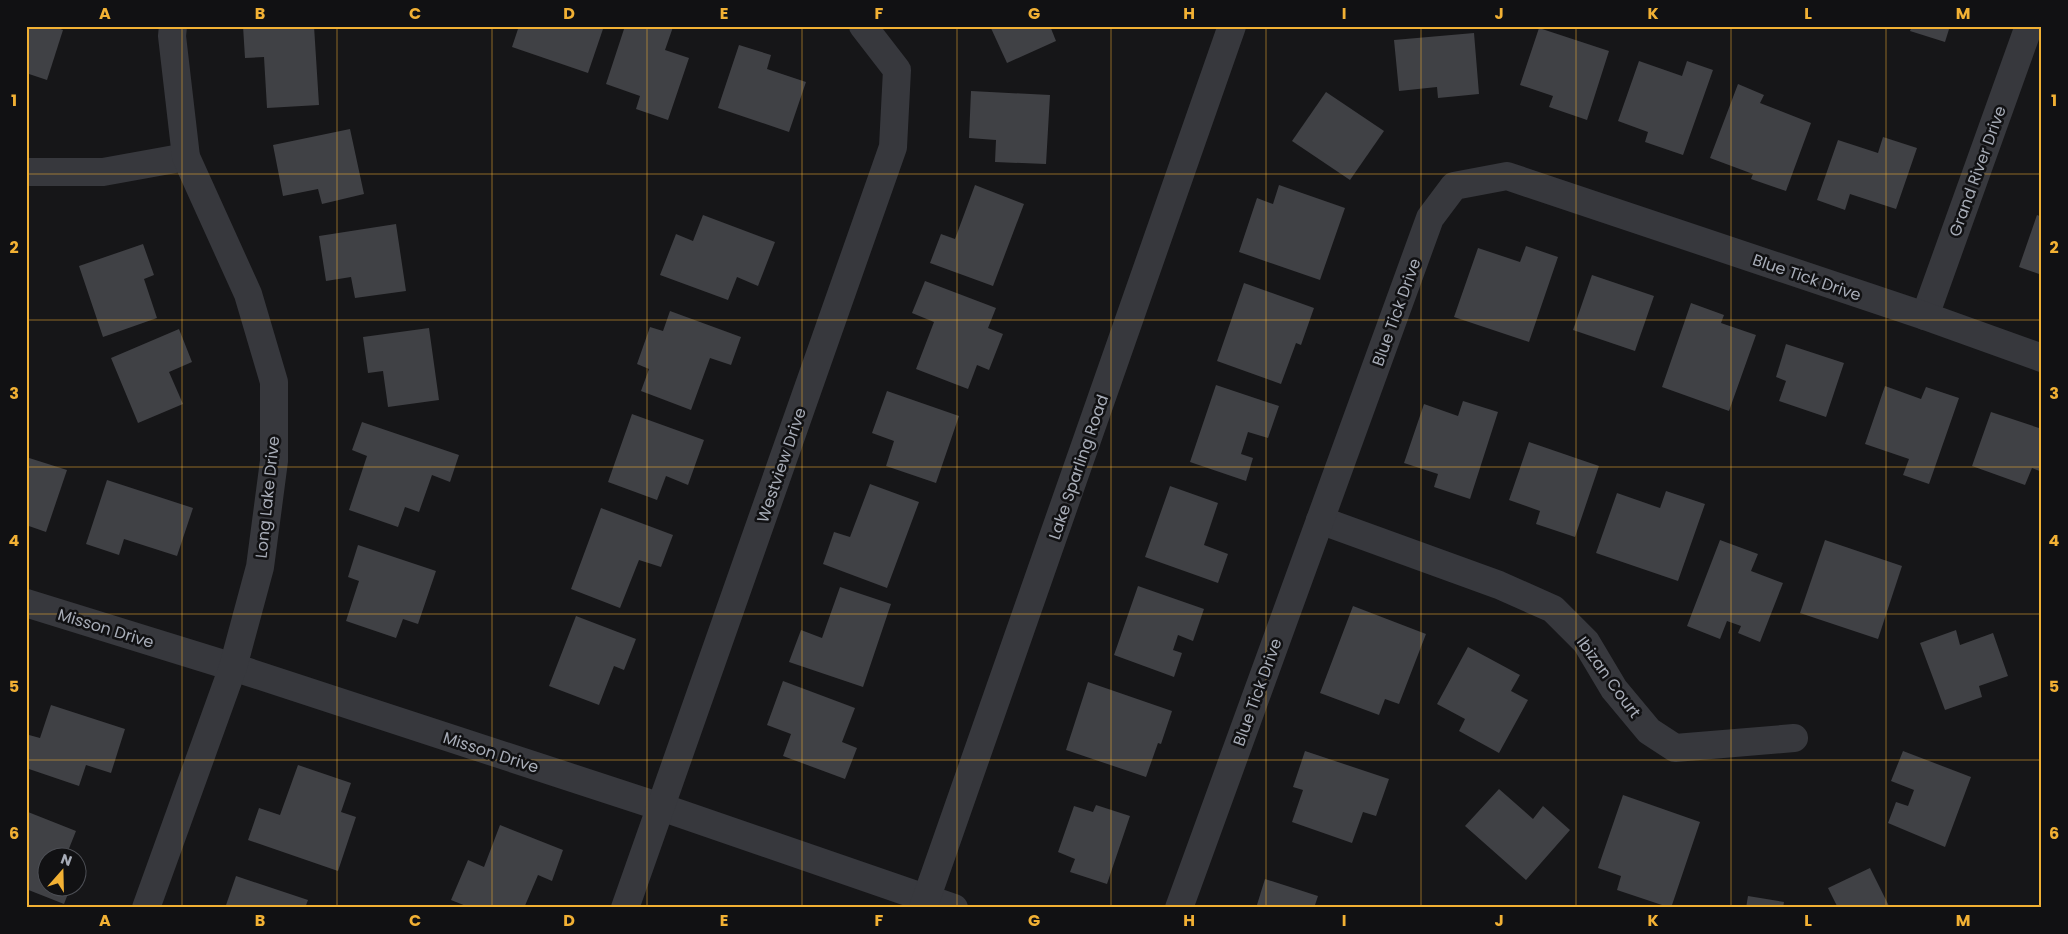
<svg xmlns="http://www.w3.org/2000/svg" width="2068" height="934" font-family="Poppins,sans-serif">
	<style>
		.building { fill: #404145 }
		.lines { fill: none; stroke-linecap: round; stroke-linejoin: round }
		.minor { stroke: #37383d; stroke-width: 28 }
		.grid { fill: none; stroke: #f2b134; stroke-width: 1; stroke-opacity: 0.55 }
		.labels { text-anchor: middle; stroke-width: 5; stroke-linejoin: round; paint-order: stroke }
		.street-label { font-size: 16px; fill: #a8adb8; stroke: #111113 }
		.neatline { fill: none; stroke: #f2b134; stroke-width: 2 }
		.grid-label { font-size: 16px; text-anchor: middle; font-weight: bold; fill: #f2b134 }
	</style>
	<rect width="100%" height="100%" fill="#161618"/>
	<!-- building -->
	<g class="building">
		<polygon points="26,26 52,26 63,30 47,80 26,73"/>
		<polygon points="243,26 314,26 319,105 267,108 264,57 245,58"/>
		<polygon points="519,26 604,26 588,73 512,47"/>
		<polygon points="625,26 673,27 665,50 689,58 668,120 636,109 640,96 606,84"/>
		<polygon points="990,26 1050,26 1056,41 1007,63"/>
		<polygon points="1912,26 1950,26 1945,42 1910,31"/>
		<polygon points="1539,28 1609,51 1587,120 1549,107 1553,96 1520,85"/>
		<polygon points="1474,33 1479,94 1438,98 1437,87 1399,91 1394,40"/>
		<polygon points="739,45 771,55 767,69 806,82 789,132 718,108"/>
		<polygon points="1639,61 1682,76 1687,61 1713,70 1683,155 1645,142 1648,132 1618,121"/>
		<polygon points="1738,84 1764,95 1760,103 1811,123 1786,191 1751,179 1753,174 1710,158"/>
		<polygon points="971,91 1050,95 1046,164 995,162 996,140 969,138"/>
		<polygon points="1326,92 1384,131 1350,180 1292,141"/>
		<polygon points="350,129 364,194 322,204 318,189 283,196 273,145"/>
		<polygon points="1883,137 1917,148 1896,209 1850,194 1845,210 1817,200 1838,140 1878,153"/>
		<polygon points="975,185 1024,204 993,286 930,263 941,234 955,239"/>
		<polygon points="1279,185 1345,208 1320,280 1239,252 1257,198 1273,204"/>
		<polygon points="703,215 775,242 758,286 737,277 728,300 660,275 676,234 693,241"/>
		<polygon points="2037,215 2042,217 2042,275 2019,267"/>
		<polygon points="396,224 406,291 355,298 351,277 326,281 319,236"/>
		<polygon points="143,244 154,275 144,279 157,318 103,337 79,266"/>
		<polygon points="1526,246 1558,257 1529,342 1454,317 1478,248 1520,262"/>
		<polygon points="1592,275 1654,296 1635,351 1573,330"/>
		<polygon points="925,281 996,308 988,328 1003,334 989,370 977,365 968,389 916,369 934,322 912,313"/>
		<polygon points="1244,283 1314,308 1301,345 1296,343 1281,384 1217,361"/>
		<polygon points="1691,303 1724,315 1721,323 1756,335 1729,411 1662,387"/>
		<polygon points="670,311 741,337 731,365 710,358 691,410 641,391 649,369 637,364 650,327 663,331"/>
		<polygon points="429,328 439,400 388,407 383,371 368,373 363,337"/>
		<polygon points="179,329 192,362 169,372 183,404 138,423 111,358"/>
		<polygon points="1786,344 1844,363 1826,417 1779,401 1786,381 1776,377"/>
		<polygon points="1216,385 1279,406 1268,438 1248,432 1241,454 1253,458 1246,481 1190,462"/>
		<polygon points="1885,386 1921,399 1926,387 1959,398 1929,484 1903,475 1909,459 1865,444"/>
		<polygon points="887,391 959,416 936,483 886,466 894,441 872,433"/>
		<polygon points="1463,401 1498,412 1470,499 1434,487 1438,474 1404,463 1424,404 1458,416"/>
		<polygon points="1991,412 2042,429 2042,472 2032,468 2025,485 1972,466"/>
		<polygon points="632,414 704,440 688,485 666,476 657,500 608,482"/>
		<polygon points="362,422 459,455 450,482 432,475 419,512 405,507 398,527 349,510 367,456 352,450"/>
		<polygon points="1529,442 1599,466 1575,537 1536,524 1540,511 1509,500"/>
		<polygon points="26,457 67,470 46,532 26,525"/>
		<polygon points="107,480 193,508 177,556 124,539 119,555 86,544"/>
		<polygon points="870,484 919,502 887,588 823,564 834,532 850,537"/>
		<polygon points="1170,486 1218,503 1204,545 1228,554 1218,583 1145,557"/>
		<polygon points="1666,491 1705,504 1678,581 1596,553 1617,493 1660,508"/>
		<polygon points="601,508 673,535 661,567 639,560 620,608 571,589"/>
		<polygon points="1720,540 1758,554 1751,571 1783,583 1760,642 1738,633 1741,626 1727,621 1720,639 1687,626"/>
		<polygon points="1825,540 1902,566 1878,639 1800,613"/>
		<polygon points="358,545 436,571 418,624 403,619 396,638 346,621 359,581 348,577"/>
		<polygon points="1138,586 1204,609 1193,641 1178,635 1173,650 1182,653 1174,677 1114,655"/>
		<polygon points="840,587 891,604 863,687 789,662 801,630 822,638"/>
		<polygon points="1353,606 1426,634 1399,704 1385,699 1379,715 1320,693"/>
		<polygon points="576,616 636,639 624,670 614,666 599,705 549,686"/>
		<polygon points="1956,630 1960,645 1993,633 2008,676 1979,686 1982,697 1945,710 1920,643"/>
		<polygon points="1468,647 1520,675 1511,691 1528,700 1499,753 1459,731 1465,719 1437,704"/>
		<polygon points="783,681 855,708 842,742 857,748 845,779 783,756 791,734 767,725"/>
		<polygon points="1088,682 1172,711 1161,744 1158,743 1146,777 1066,750"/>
		<polygon points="51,705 125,729 111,773 86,765 79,786 26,768 26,743 29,735 40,738"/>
		<polygon points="1305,751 1389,779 1376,816 1363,812 1352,843 1292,822 1303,790 1293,787"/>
		<polygon points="1903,751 1971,777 1945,847 1888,823 1896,802 1908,806 1914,790 1891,781"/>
		<polygon points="298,765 351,783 341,812 356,817 338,871 248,840 259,808 280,815"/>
		<polygon points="1499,789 1533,819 1543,806 1570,830 1526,880 1465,826"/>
		<polygon points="1623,795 1700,822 1671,908 1617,890 1621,876 1598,868"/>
		<polygon points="1096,805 1130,816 1107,884 1070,872 1075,859 1058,852 1074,806 1093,812"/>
		<polygon points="28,812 76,831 66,856 48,856 48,886 71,886 64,904 26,889 26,818"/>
		<polygon points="500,825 563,850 552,881 538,875 524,908 471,908 451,900 468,860 484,867"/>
		<polygon points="1870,868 1890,908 1838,908 1828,888"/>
		<polygon points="236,876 308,900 305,908 225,908"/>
		<polygon points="1265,879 1318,896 1314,908 1256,908"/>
		<polygon points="1748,896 1784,902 1783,908 1746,908"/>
	</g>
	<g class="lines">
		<!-- minor -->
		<g class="minor">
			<polyline points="26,172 103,172 186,157"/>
			<polyline points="1925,316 2029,26"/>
			<polyline points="1320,520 1499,585 1553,609 1586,642 1614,689 1649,731 1675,748 1794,738"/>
			<polyline points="26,603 233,667 661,807 954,908"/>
			<polyline points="146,908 233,667 260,567 274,461 274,382 248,294 186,157 172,36 173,26"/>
			<polyline points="625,908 893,147 897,70 863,26"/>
			<polyline points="923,908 1232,26"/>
			<polyline points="1179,908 1430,218 1454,186 1507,176 1925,316 2042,358"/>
		</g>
	</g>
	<!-- grid -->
	<path class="grid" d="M182,26V908M337,26V908M492,26V908M647,26V908M802,26V908M957,26V908M1111,26V908M1266,26V908M1421,26V908M1576,26V908M1731,26V908M1886,26V908M26,174H2042M26,320H2042M26,467H2042M26,614H2042M26,760H2042"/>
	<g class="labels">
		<!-- street labels -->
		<g class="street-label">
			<text transform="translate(1977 171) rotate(-70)" y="6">Grand River Drive</text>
			<text transform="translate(1807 277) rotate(19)" y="6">Blue Tick Drive</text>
			<text transform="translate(1396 312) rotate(-70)" y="6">Blue Tick Drive</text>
			<text transform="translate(781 465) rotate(-71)" y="6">Westview Drive</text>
			<text transform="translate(1078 467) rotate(-71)" y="6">Lake Sparling Road</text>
			<text transform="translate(267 497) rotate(-84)" y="6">Long Lake Drive</text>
			<text transform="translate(106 628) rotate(17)" y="6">Misson Drive</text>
			<text transform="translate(1609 677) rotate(54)" y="6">Ibizan Court</text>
			<text transform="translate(1257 692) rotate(-70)" y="6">Blue Tick Drive</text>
			<text transform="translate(491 752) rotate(18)" y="6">Misson Drive</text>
		</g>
	</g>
	<!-- border -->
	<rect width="2068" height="934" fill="none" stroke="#111113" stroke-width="55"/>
	<!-- north arrow -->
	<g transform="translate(62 872) rotate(20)"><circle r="24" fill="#111113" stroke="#4d4f55"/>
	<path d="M0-4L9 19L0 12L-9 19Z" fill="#f2b134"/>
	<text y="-8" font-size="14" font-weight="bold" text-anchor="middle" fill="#a8adb8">N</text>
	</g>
	<rect x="28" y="28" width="2012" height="878" class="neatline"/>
	<g class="grid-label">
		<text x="105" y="19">A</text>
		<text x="260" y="19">B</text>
		<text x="415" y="19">C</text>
		<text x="569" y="19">D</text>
		<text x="724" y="19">E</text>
		<text x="879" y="19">F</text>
		<text x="1034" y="19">G</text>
		<text x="1189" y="19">H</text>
		<text x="1344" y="19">I</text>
		<text x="1499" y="19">J</text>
		<text x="1653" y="19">K</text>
		<text x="1808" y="19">L</text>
		<text x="1963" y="19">M</text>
		<text x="14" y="106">1</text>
		<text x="2054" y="106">1</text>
		<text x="14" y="253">2</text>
		<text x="2054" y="253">2</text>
		<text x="14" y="399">3</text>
		<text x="2054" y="399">3</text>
		<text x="14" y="546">4</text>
		<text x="2054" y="546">4</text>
		<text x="14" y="692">5</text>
		<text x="2054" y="692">5</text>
		<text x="14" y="839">6</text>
		<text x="2054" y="839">6</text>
		<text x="105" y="926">A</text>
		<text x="260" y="926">B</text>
		<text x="415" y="926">C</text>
		<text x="569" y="926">D</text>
		<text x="724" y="926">E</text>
		<text x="879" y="926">F</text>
		<text x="1034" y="926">G</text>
		<text x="1189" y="926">H</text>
		<text x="1344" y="926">I</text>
		<text x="1499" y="926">J</text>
		<text x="1653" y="926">K</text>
		<text x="1808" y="926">L</text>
		<text x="1963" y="926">M</text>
	</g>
</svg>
